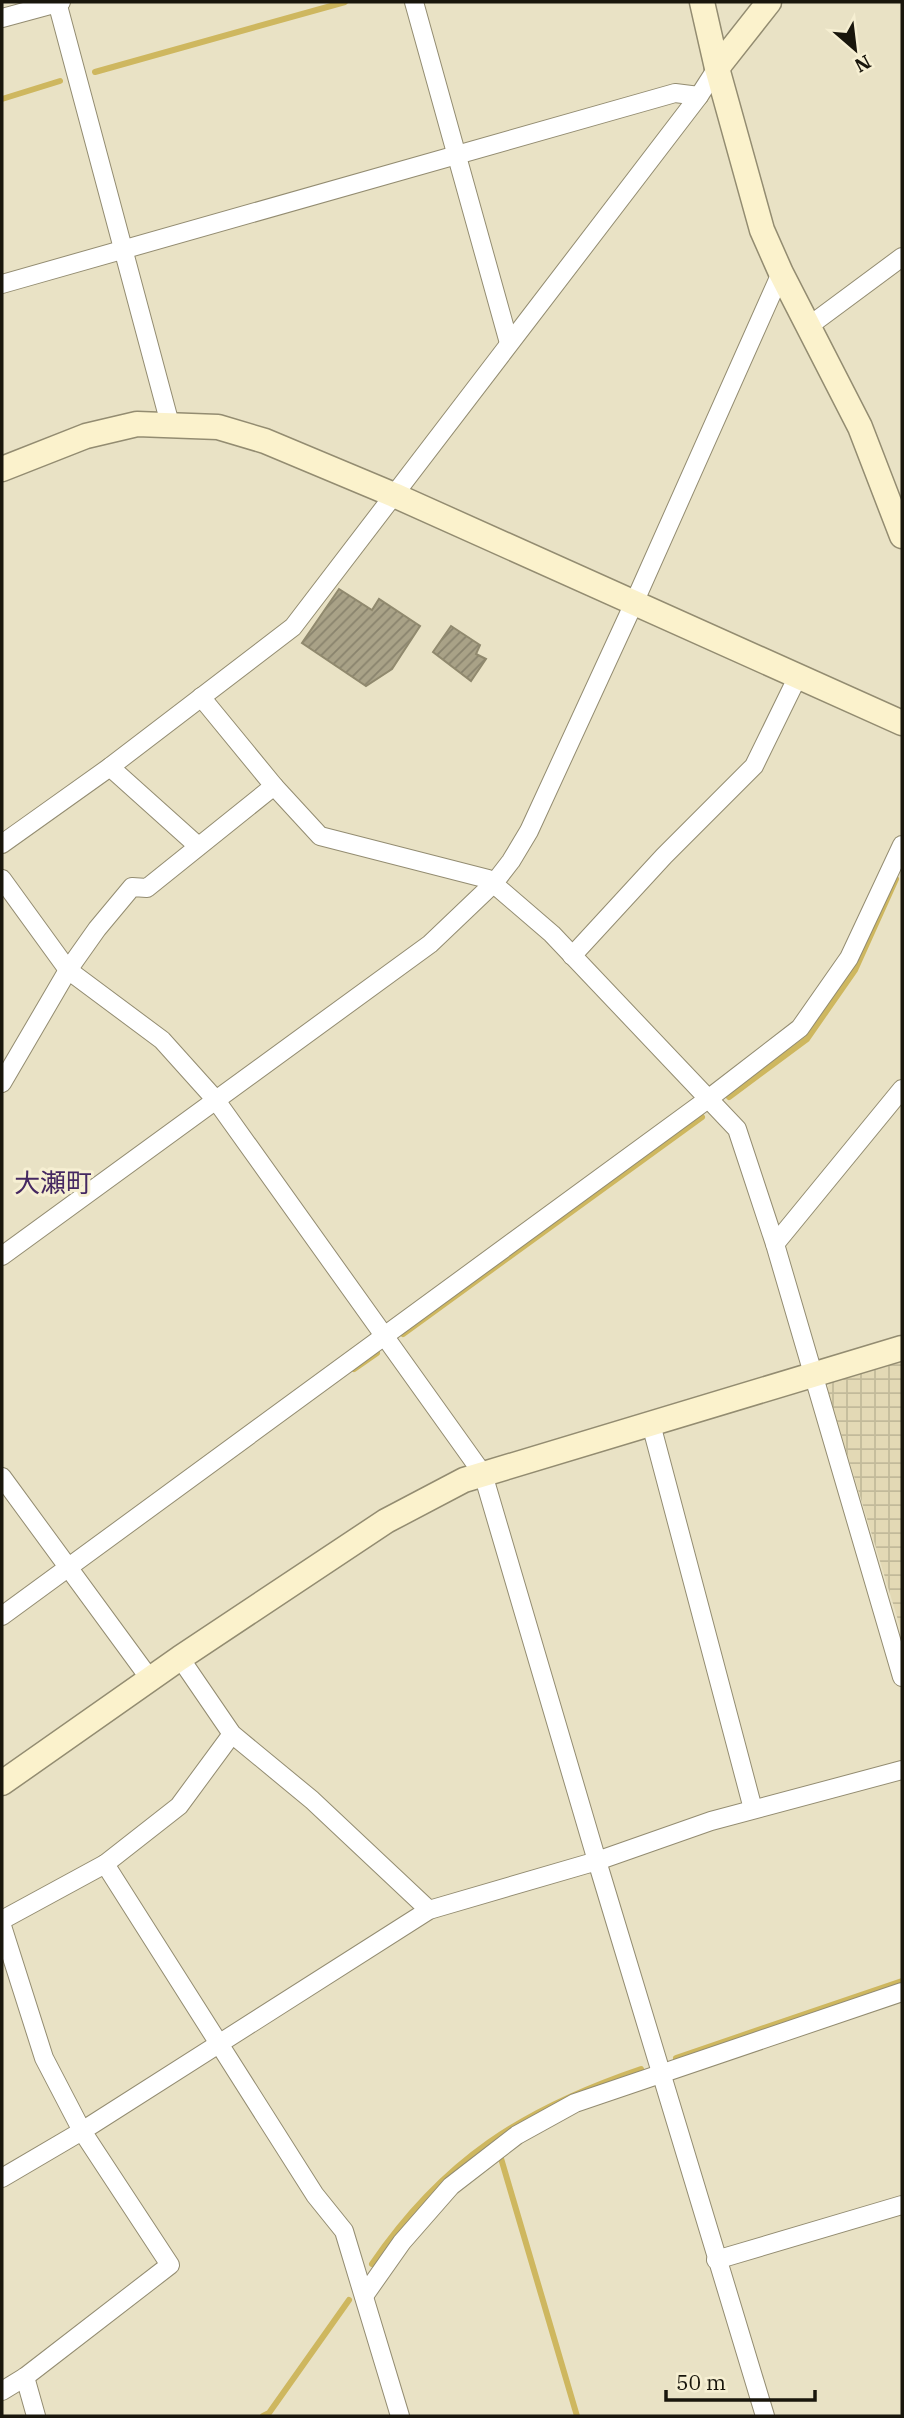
<svg xmlns="http://www.w3.org/2000/svg" width="904" height="2418" font-family="'IBM Plex Serif','Noto Sans JP',serif">
	<style>
		.industrial { fill: url(#industrial-grid) }
		.lines { fill: none; stroke-linecap: round; stroke-linejoin: round }
		.stream { stroke: #ceb75f; stroke-width: 6 }
		.building { fill: url(#building-hatch); stroke: #90896e; stroke-width: 2 }
		.street-casing { stroke: #938c71; stroke-width: 20 }
		.secondary-casing { stroke: #938c71; stroke-width: 27 }
		.street { stroke: #fff; stroke-width: 18 }
		.secondary { stroke: #fbf2cc; stroke-width: 24 }
		.labels { text-anchor: middle; stroke-width: 6; stroke-linejoin: round; paint-order: stroke }
		.neighbourhood-label { font-size: 26px; fill: #452861; stroke: #f6efd2 }
	</style>
	<defs>
		<pattern id="industrial-grid" width="8" height="8" patternUnits="userSpaceOnUse" patternTransform="scale(1.75)"><rect width="8" height="8" fill="#e3d9b5"/><path d="M0 4h8M4 0v8" fill="none" stroke="#c2ba9a"/></pattern>
		<pattern id="building-hatch" width="6" height="6" patternUnits="userSpaceOnUse" patternTransform="scale(1.75)"><rect width="6" height="6" fill="#a9a287"/><path d="M-1 1l2-2M0 6l6-6M5 7l2-2" fill="none" stroke="#89836d"/></pattern>
	</defs>
	<rect width="100%" height="100%" fill="#e9e2c5"/>
	<!-- industrial -->
	<polygon class="industrial" points="902,1360 902,1633 827,1388 831,1381"/>
	<g class="lines">
		<!-- stream -->
		<g class="stream">
			<polyline points="95,72 345,2"/>
			<polyline points="2,99 60,81"/>
			<polyline points="729,1097 807,1039 855,970 896,879"/>
			<polyline points="403,1334 702,1117"/>
			<polyline points="354,1369 377,1353"/>
			<polyline points="676,2058 902,1981"/>
			<polyline points="500,2155 577,2416"/>
			<path d="M372,2264C443,2160 523,2109 641,2069"/>
			<polyline points="263,2416 269,2413 349,2300"/>
		</g>
	</g>
	<!-- building -->
	<g class="building">
		<polygon points="339,589 372,610 379,599 420,626 392,669 366,686 302,643"/>
		<polygon points="451,626 480,645 476,654 486,659 471,681 433,652"/>
	</g>
	<g class="lines">
		<defs>
			<g id="street">
				<polyline points="57,2 170,424"/>
				<polyline points="414,2 509,343"/>
				<polyline points="2,18 61,2"/>
				<polyline points="2,284 675,93 699,96"/>
				<polyline points="809,326 902,257"/>
				<polyline points="201,697 274,786 320,836 488,879 552,934 737,1129 775,1244 902,1677"/>
				<polyline points="110,767 198,846"/>
				<polyline points="2,844 110,767 293,627 699,96 717,68"/>
				<polyline points="2,879 68,970 162,1040 215,1099 483,1474 597,1861 711,1821 902,1770"/>
				<polyline points="572,956 664,856 754,766 798,676"/>
				<polyline points="2,1083 68,970 97,929 132,887 147,888 274,786"/>
				<polyline points="775,1244 902,1089"/>
				<polyline points="2,1256 430,944 494,883 511,861 529,831 634,603 781,273"/>
				<polyline points="651,1424 753,1809"/>
				<polyline points="2,1477 150,1679"/>
				<polyline points="2,1616 708,1099 800,1028 849,958 902,845"/>
				<polyline points="180,1658 232,1734 312,1800 429,1910"/>
				<polyline points="105,1864 315,2195 344,2231 400,2416"/>
				<polyline points="2,1920 105,1864 179,1806 232,1734"/>
				<polyline points="2,1926 44,2058 82,2131 2,2178"/>
				<polyline points="716,2260 902,2205"/>
				<polyline points="364,2296 402,2242 451,2186 517,2135 575,2103 902,1992"/>
				<polyline points="25,2377 36,2416"/>
				<polyline points="2,2391 25,2377 170,2265 82,2131 429,1910 597,1861 765,2416"/>
			</g>
			<g id="secondary">
				<polyline points="702,2 717,68 762,230 781,273 860,427 902,536"/>
				<polyline points="717,68 769,2"/>
				<polyline points="2,469 86,436 137,424 218,427 265,441 394,495 902,723"/>
				<polyline points="2,1783 180,1658 386,1521 464,1480 902,1348"/>
			</g>
		</defs>
		<!-- street casing -->
		<use href="#street" class="street-casing"/>
		<!-- secondary casing -->
		<use href="#secondary" class="secondary-casing"/>
		<!-- street -->
		<use href="#street" class="street"/>
		<!-- secondary -->
		<use href="#secondary" class="secondary"/>
	</g>
	<g class="labels">
		<!-- neighbourhood labels -->
		<g class="neighbourhood-label">
			<text x="53" y="1192">大瀬町</text>
		</g>
	</g>
	<!-- border -->
	<rect width="904" height="2418" fill="none" stroke="#19160c" stroke-width="7"/>
	<!-- north arrow -->
	<g transform="translate(855 49) rotate(152)" stroke="#f6efd2" stroke-width="5" paint-order="stroke">
	<path d="M0-5L12 26L0 18L-12 26Z" fill="#19160c"/>
	<text y="-10" font-size="19" font-weight="bold" text-anchor="middle" fill="#19160c">N</text>
	</g>
	<!-- scale -->
	<path d="M666 2390v10h149v-10" fill="none" stroke="#19160c" stroke-width="3.5"/>
	<text x="676" y="2390" font-size="21" fill="#19160c" stroke="#f6efd2" stroke-width="5" paint-order="stroke">50 m</text>
</svg>
